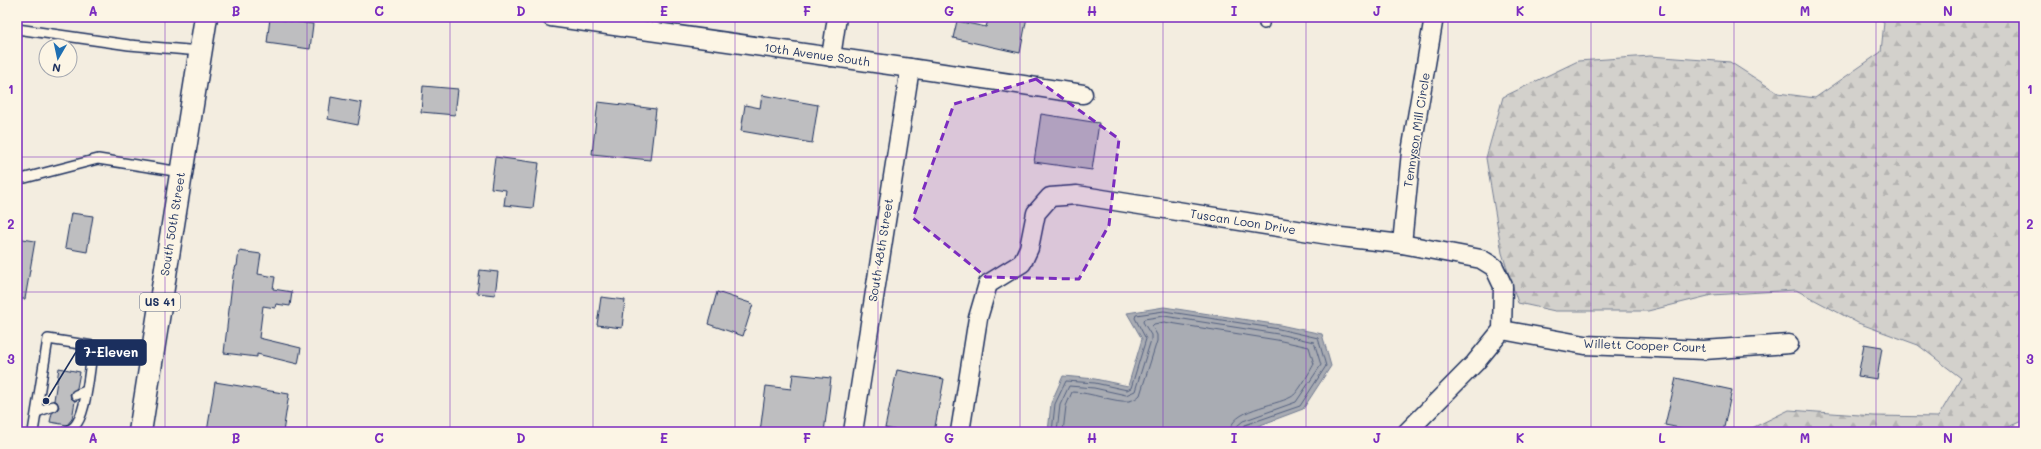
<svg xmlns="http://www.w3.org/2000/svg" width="2041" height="449" font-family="Mali,sans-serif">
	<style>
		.forest { fill: url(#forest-firs); stroke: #778095 }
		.water { fill: #a9acb3; stroke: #707a91 }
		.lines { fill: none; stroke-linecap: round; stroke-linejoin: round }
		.shore { stroke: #546180; stroke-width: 1 }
		.building { fill: #bebec0; stroke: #1b2f5e }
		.lane-casing { stroke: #1b2f5e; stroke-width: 12 }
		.street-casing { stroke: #1b2f5e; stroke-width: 21 }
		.primary-casing { stroke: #1b2f5e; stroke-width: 25 }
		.lane { stroke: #fcf5e5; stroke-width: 9 }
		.street { stroke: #fcf5e5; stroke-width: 18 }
		.primary { stroke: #fcf5e5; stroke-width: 22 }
		.marked { fill: #7b2cbf; fill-opacity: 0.2; stroke: #7b2cbf; stroke-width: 3; stroke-dasharray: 8 5; stroke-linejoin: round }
		.grid { fill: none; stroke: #7b2cbf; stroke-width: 1; stroke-opacity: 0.55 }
		.labels { text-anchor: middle; stroke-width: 3; stroke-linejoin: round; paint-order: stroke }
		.shield { fill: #fcf5e5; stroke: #5e6a86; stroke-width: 1 }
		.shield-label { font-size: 11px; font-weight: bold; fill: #1b2f5e }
		.street-label { font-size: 12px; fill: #1b2f5e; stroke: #fcf5e5 }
		.leader { fill: none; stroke: #1b2f5e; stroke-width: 1.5 }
		.callout-dot { fill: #1b2f5e; stroke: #fcf5e5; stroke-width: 1.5 }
		.callout { fill: #1b2f5e; stroke: #1b2f5e; stroke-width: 1.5 }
		.callout-label { font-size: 13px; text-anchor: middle; font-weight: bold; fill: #fff }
		.neatline { fill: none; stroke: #7b2cbf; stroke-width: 1.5 }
		.grid-label { font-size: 13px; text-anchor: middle; font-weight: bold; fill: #7b2cbf }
	</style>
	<defs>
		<pattern id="forest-firs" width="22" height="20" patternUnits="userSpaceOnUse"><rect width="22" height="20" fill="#d3d1cc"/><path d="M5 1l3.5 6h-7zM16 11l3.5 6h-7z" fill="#b5b4b2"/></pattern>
	</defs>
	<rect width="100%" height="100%" fill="#f3ede0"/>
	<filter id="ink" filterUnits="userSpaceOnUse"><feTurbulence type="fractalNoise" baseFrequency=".025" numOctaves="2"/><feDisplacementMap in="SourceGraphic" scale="8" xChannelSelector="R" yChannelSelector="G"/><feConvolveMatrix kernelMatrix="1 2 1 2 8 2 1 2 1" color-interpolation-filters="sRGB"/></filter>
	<g filter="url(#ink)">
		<!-- forest -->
		<polygon class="forest" points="1876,17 2024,17 2024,420 1997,432 1744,432 1789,410 1874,416 1938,417 1961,378 1918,345 1858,323 1796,290 1712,295 1648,311 1555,311 1518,303 1502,253 1486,158 1503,97 1578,61 1650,56 1730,62 1778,93 1815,98 1881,52 1884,22"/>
		<!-- water -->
		<polygon class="water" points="1164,307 1280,325 1322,334 1331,366 1303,409 1242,432 1048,432 1051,403 1063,376 1095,379 1128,386 1142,339 1127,313"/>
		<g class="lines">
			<!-- shore -->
			<g class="shore">
				<polyline points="1052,432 1055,404 1066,381 1095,383 1127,390 1131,388 1146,339 1135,318 1136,315 1164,311 1279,329 1318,338 1326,366 1300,406 1245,425 1242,428 1241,432"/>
				<polyline points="1057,432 1060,405 1069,386 1094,388 1126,395 1135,391 1151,340 1151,335 1143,322 1144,319 1164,316 1278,334 1314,342 1321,365 1296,402 1243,421 1237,426 1236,432"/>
				<path d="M1063,432L1066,406L1072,392C1090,392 1116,403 1129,401C1134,400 1137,398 1140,395L1157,341V335L1152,326L1154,324L1164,322L1277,340L1309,347L1314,364C1310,371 1298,394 1291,397C1275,406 1230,409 1230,432"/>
			</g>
		</g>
		<!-- building -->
		<g class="building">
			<polygon points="989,17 1027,17 1020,53 953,38 957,21 986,27"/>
			<polygon points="270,18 313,24 310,49 267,43"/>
			<polygon points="423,86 458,89 455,115 421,112"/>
			<polygon points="762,95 818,105 812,143 741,131 745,105 760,108"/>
			<polygon points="331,97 362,103 358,125 328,119"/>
			<polygon points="598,102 656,109 650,160 592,154"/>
			<polygon points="1041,114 1099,123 1092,170 1034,162"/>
			<polygon points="495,157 539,163 533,208 504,205 506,190 491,188"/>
			<polygon points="71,213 93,216 87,252 65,248"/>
			<polygon points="17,238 35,241 25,299 17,299"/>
			<polygon points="239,251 261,254 258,274 275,277 273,289 292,292 290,306 276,304 275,308 263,306 259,338 301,348 298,364 257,354 257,357 224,353 233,275 236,266 237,266"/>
			<polygon points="480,270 498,272 495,295 477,293"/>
			<polygon points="717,292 753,304 743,336 708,324"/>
			<polygon points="601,297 625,300 622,328 597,325"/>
			<polygon points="1864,344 1882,347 1877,379 1858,376"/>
			<polygon points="59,368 80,372 77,388 70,394 71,398 75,401 72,419 67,425 50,422 52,413 57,410 59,407 57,402 54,400"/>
			<polygon points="897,370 944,379 934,432 906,432 885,428"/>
			<polygon points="793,374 831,378 824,432 760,432 766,386 791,389"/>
			<polygon points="1676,378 1732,390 1723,432 1700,432 1665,425"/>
			<polygon points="215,382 289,394 283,432 207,432"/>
		</g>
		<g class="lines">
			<defs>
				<g id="lane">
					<polyline points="1264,24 1265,17"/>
					<polyline points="17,29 129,45 200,51"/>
					<polyline points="17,178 25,178 98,159 181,172"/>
					<polyline points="76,395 86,391"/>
					<polyline points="37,412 53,406"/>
					<polyline points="33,432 48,339 93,346"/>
					<path d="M65,432C70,430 74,428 77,423C87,408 90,365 93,346L152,356"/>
				</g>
				<g id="street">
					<polyline points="551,17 910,68 1083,94"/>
					<polyline points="831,57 837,17"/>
					<polyline points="1402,244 1411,152 1434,17"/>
					<polyline points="1502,330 1585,345 1704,350 1789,344"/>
					<polyline points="853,432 910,68"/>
					<polyline points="960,432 978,318 988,284 1022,263 1029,248 1036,213 1050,197 1077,195 1341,237 1402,244 1481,259 1494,267 1503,286 1502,330 1475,363 1407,432"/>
				</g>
				<polyline id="primary" points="140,432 206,17"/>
			</defs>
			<!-- lane casing -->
			<use href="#lane" class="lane-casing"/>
			<!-- street casing -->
			<use href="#street" class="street-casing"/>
			<!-- primary casing -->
			<use href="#primary" class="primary-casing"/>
			<!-- lane -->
			<use href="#lane" class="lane"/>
			<!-- street -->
			<use href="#street" class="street"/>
			<!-- primary -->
			<use href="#primary" class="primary"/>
		</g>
	</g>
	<!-- marked area -->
	<path class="marked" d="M1036,79L1119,139L1109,225L1079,279L986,277L913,218L954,104Z"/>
	<!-- grid -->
	<path class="grid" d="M165,17V432M307,17V432M450,17V432M593,17V432M735,17V432M878,17V432M1020,17V432M1163,17V432M1306,17V432M1448,17V432M1591,17V432M1734,17V432M1876,17V432M17,157H2024M17,292H2024"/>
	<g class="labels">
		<!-- shield labels -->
		<rect class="shield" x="140" y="293" width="40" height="18" rx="3"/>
		<g class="shield-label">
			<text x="160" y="306">US 41</text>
		</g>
		<!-- street labels -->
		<g class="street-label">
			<text transform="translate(817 55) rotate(8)" y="4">10th Avenue South</text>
			<text transform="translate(1417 130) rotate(-81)" y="4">Tennyson Mill Circle</text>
			<text transform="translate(1243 222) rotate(9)" y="4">Tuscan Loon Drive</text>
			<text transform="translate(173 224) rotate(-81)" y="4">South 50th Street</text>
			<text transform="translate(881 250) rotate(-81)" y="4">South 48th Street</text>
			<text transform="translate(1645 346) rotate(2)" y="4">Willett Cooper Court</text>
		</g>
	</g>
	<!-- callouts -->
	<path class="leader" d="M46 401L76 352"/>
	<circle class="callout-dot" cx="46" cy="401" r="4"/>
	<rect class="callout" x="76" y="340" width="70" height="25" rx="4"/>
	<g class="callout-label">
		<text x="111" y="357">7-Eleven</text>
	</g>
	<!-- margin -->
	<rect width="2041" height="449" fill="none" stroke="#fcf5e5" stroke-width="44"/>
	<!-- north arrow -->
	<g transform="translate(58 58) rotate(189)"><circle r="19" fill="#fcf5e5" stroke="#a2a6af"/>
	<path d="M0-3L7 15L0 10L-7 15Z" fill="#1f6fb2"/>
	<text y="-6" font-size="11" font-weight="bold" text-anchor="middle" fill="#1b2f5e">N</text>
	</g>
	<rect x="22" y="22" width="1997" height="405" class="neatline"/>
	<g class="grid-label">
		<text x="93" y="16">A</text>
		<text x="236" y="16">B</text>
		<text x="379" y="16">C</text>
		<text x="521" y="16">D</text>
		<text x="664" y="16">E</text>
		<text x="807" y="16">F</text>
		<text x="949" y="16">G</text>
		<text x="1092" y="16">H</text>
		<text x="1234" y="16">I</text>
		<text x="1377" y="16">J</text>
		<text x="1520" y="16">K</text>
		<text x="1662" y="16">L</text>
		<text x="1805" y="16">M</text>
		<text x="1948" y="16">N</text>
		<text x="11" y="94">1</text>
		<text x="2030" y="94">1</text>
		<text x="11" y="229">2</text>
		<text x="2030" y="229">2</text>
		<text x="11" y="364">3</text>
		<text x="2030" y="364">3</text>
		<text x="93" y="443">A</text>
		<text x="236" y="443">B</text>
		<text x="379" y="443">C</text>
		<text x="521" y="443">D</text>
		<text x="664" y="443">E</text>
		<text x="807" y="443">F</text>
		<text x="949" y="443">G</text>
		<text x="1092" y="443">H</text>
		<text x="1234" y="443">I</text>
		<text x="1377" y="443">J</text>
		<text x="1520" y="443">K</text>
		<text x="1662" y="443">L</text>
		<text x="1805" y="443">M</text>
		<text x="1948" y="443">N</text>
	</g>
</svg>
